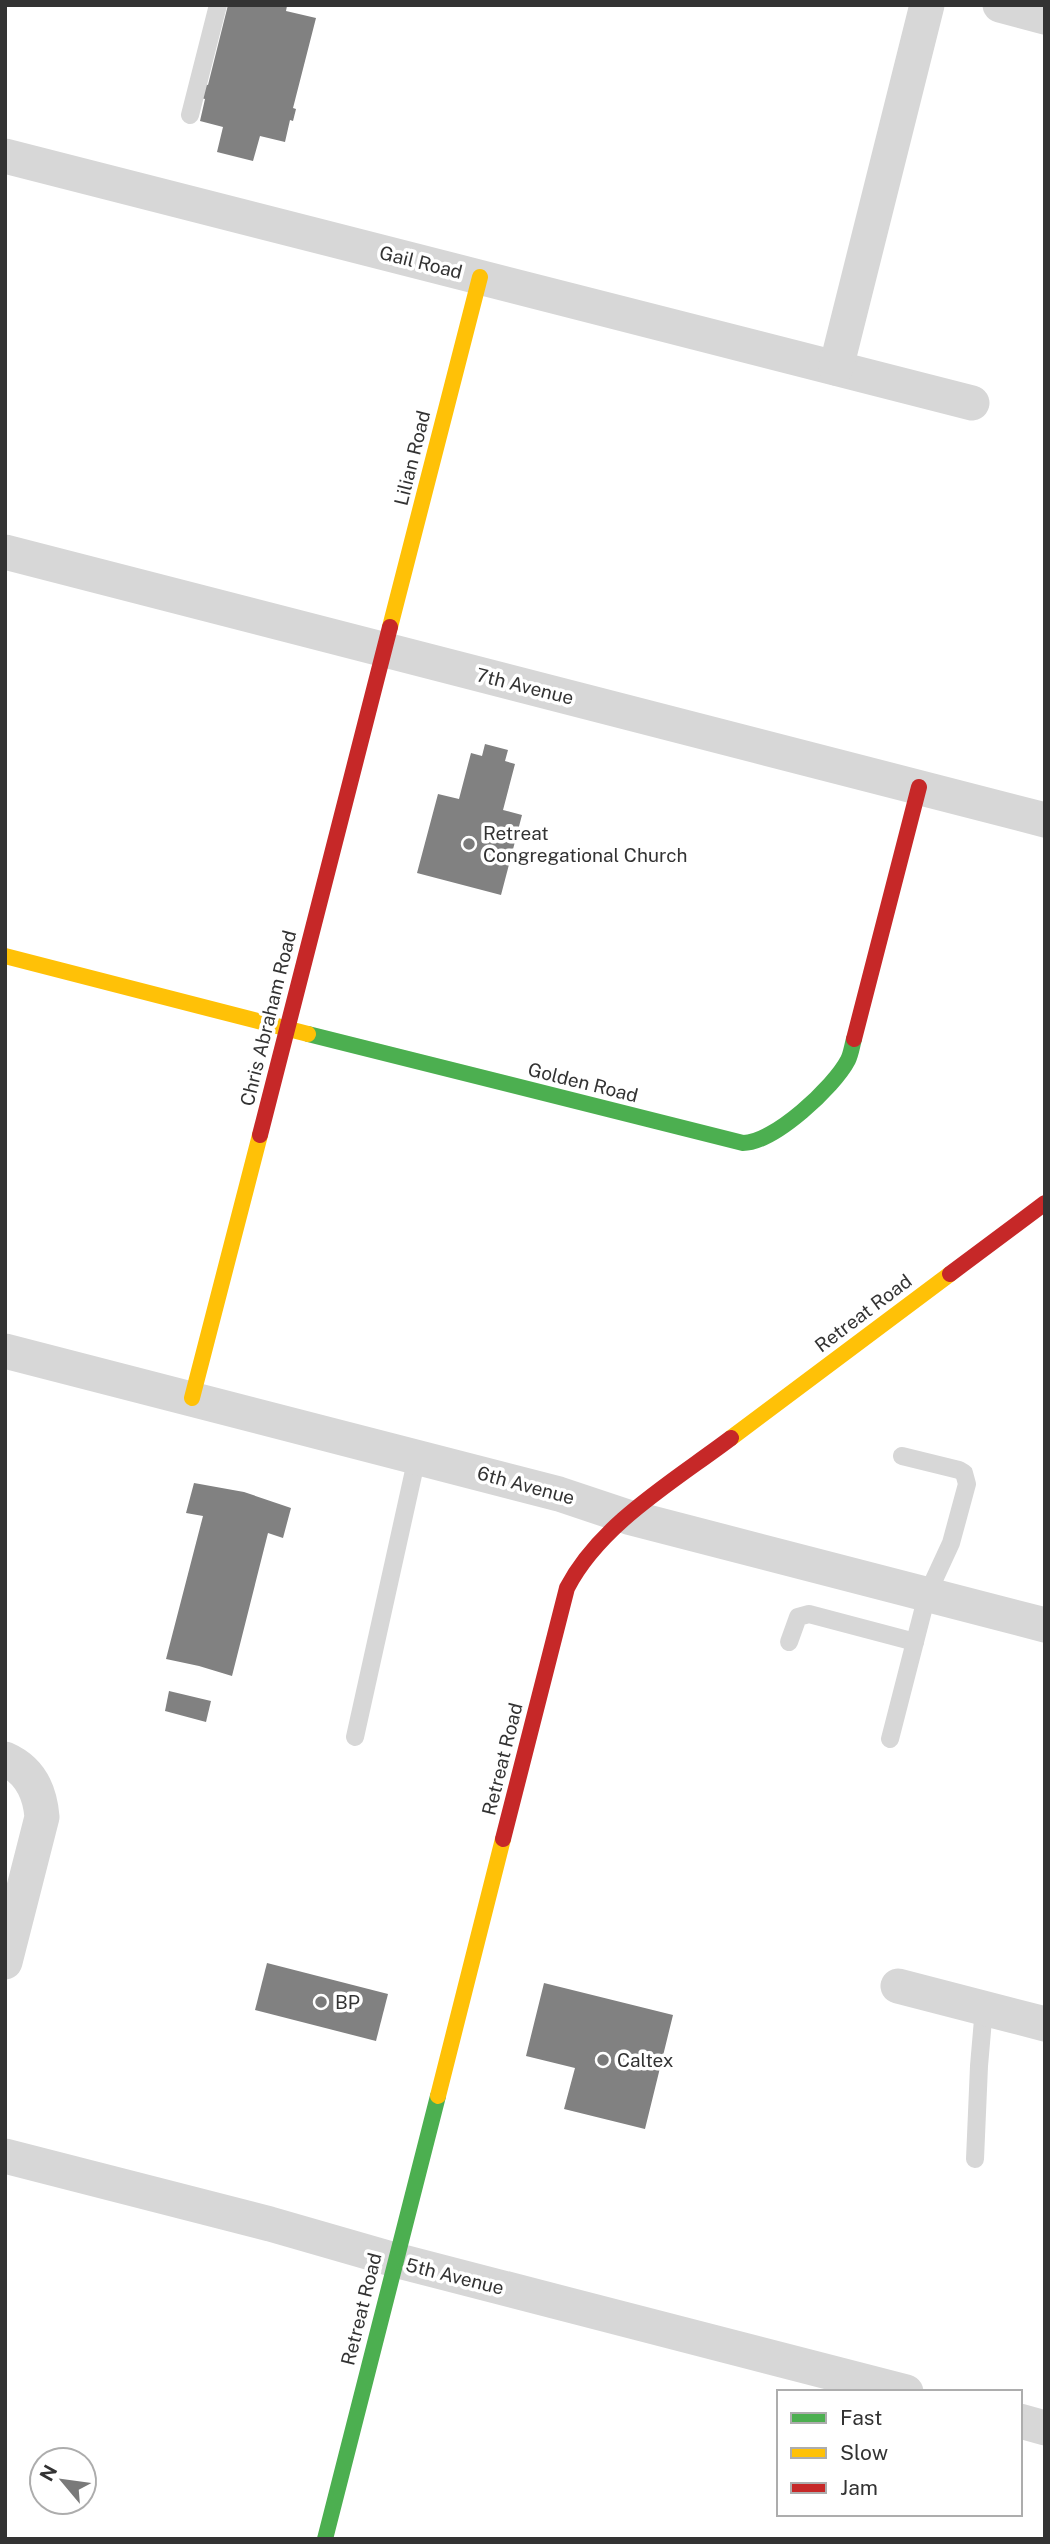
<svg xmlns="http://www.w3.org/2000/svg" width="1050" height="2544" font-family="'Public Sans',sans-serif">
	<style>
		.building { fill: #818181 }
		.lines { fill: none; stroke-linecap: round; stroke-linejoin: round }
		.lane { stroke: #d7d7d7; stroke-width: 18 }
		.street { stroke: #d7d7d7; stroke-width: 35 }
		.fast { stroke: #4caf50; stroke-width: 16 }
		.slow { stroke: #ffc107; stroke-width: 16 }
		.jam { stroke: #c62828; stroke-width: 16 }
		.poi-dot { fill: #7a7a7a; stroke: #fff; stroke-width: 2.5 }
		.labels { text-anchor: middle; stroke-width: 7; stroke-linejoin: round; paint-order: stroke }
		.street-label { font-size: 19px; fill: #333; stroke: #fff }
		.poi-label { font-size: 19px; fill: #333; stroke: #fff; text-anchor: start }
	</style>
	<rect width="100%" height="100%" fill="#fff"/>
	<!-- building -->
	<g class="building">
		<polygon points="228,5 283,5 287,6 286,11 316,18 293,108 296,109 293,121 290,120 285,142 260,136 253,161 217,152 223,127 200,121 205,99 197,97 201,83 208,85"/>
		<polygon points="485,744 508,750 505,761 515,764 503,810 522,815 501,895 417,873 438,794 459,799 471,753 482,756"/>
		<polygon points="194,1483 244,1492 291,1508 283,1538 268,1533 232,1676 199,1666 166,1659 203,1516 186,1513"/>
		<polygon points="169,1691 211,1701 206,1722 165,1711"/>
		<polygon points="267,1963 388,1994 376,2041 255,2010"/>
		<polygon points="544,1983 673,2015 645,2129 564,2109 575,2068 526,2056"/>
	</g>
	<g class="lines">
		<!-- lane -->
		<g class="lane">
			<polyline points="190,115 218,5"/>
			<polyline points="789,1642 798,1617 809,1614 915,1642"/>
			<polyline points="355,1737 417,1457"/>
			<polyline points="890,1739 927,1595 951,1543 967,1484 964,1473 959,1470 902,1456"/>
			<polyline points="975,2159 979,2066 984,2008"/>
		</g>
		<!-- street -->
		<g class="street">
			<polyline points="1000,5 1045,17"/>
			<polyline points="5,156 972,403"/>
			<polyline points="836,368 927,5"/>
			<polyline points="5,552 1045,820"/>
			<polyline points="5,1351 559,1494 628,1517 1045,1625"/>
			<path d="M5,1759C30,1770 40,1792 42,1817L5,1962"/>
			<polyline points="898,1986 1045,2024"/>
			<polyline points="5,2156 270,2224 395,2260 906,2392"/>
			<polyline points="1020,2421 1045,2428"/>
		</g>
		<!-- fast -->
		<g class="fast">
			<path d="M308,1034L743,1143C774,1143 834,1087 848,1060C851,1054 852,1046 854,1039"/>
			<polyline points="325,2539 438,2096"/>
		</g>
		<!-- slow -->
		<g class="slow">
			<polyline points="390,627 480,277"/>
			<polyline points="5,956 308,1034"/>
			<polyline points="192,1398 260,1135"/>
			<polyline points="731,1438 950,1274"/>
			<polyline points="438,2096 503,1839"/>
		</g>
		<!-- jam -->
		<g class="jam">
			<polyline points="854,1039 919,787"/>
			<polyline points="260,1135 390,627"/>
			<polyline points="950,1274 1045,1203"/>
			<path d="M503,1839L567,1588C600,1524 674,1481 731,1438"/>
		</g>
	</g>
	<!-- markers -->
	<g class="poi-dot">
		<circle cx="469" cy="844" r="7"/>
		<circle cx="321" cy="2002" r="7"/>
		<circle cx="603" cy="2060" r="7"/>
	</g>
	<g class="labels">
		<!-- street labels -->
		<g class="street-label">
			<text transform="translate(421 262) rotate(14)" y="7">Gail Road</text>
			<text transform="translate(412 458) rotate(-76)" y="7">Lilian Road</text>
			<text transform="translate(525 686) rotate(14)" y="7">7th Avenue</text>
			<text transform="translate(268 1018) rotate(-76)" y="7">Chris Abraham Road</text>
			<text transform="translate(583 1082) rotate(14)" y="7">Golden Road</text>
			<text transform="translate(863 1313) rotate(-37)" y="7">Retreat Road</text>
			<text transform="translate(526 1485) rotate(15)" y="7">6th Avenue</text>
			<text transform="translate(502 1759) rotate(-76)" y="7">Retreat Road</text>
			<text transform="translate(455 2276) rotate(14)" y="7">5th Avenue</text>
			<text transform="translate(361 2309) rotate(-76)" y="7">Retreat Road</text>
		</g>
		<!-- poi labels -->
		<g class="poi-label">
			<text x="483" y="840">Retreat<tspan x="483" dy="22">Congregational Church</tspan></text>
			<text x="335" y="2009">BP</text>
			<text x="617" y="2067">Caltex</text>
		</g>
	</g>
	<!-- border -->
	<rect width="1050" height="2544" fill="none" stroke="#333333" stroke-width="14"/>
	<!-- legend -->
	<rect x="777" y="2390" width="245" height="126" fill="#ffffff" stroke="#adadad" stroke-width="2"/>
	<rect x="791" y="2413" width="35" height="10" fill="#4caf50" stroke="#adadad" stroke-width="2"/>
	<text x="840" y="2425" font-size="21" fill="#333333">Fast</text>
	<rect x="791" y="2448" width="35" height="10" fill="#ffc107" stroke="#adadad" stroke-width="2"/>
	<text x="840" y="2460" font-size="21" fill="#333333">Slow</text>
	<rect x="791" y="2483" width="35" height="10" fill="#c62828" stroke="#adadad" stroke-width="2"/>
	<text x="840" y="2495" font-size="21" fill="#333333">Jam</text>
	<!-- north arrow -->
	<g transform="translate(63 2481) rotate(299)"><circle r="33" fill="#ffffff" stroke="#adadad" stroke-width="2"/>
	<path d="M0-5L12 26L0 18L-12 26Z" fill="#7a7a7a"/>
	<text y="-10" font-size="19" font-weight="bold" text-anchor="middle" fill="#333333">N</text>
	</g>
</svg>
